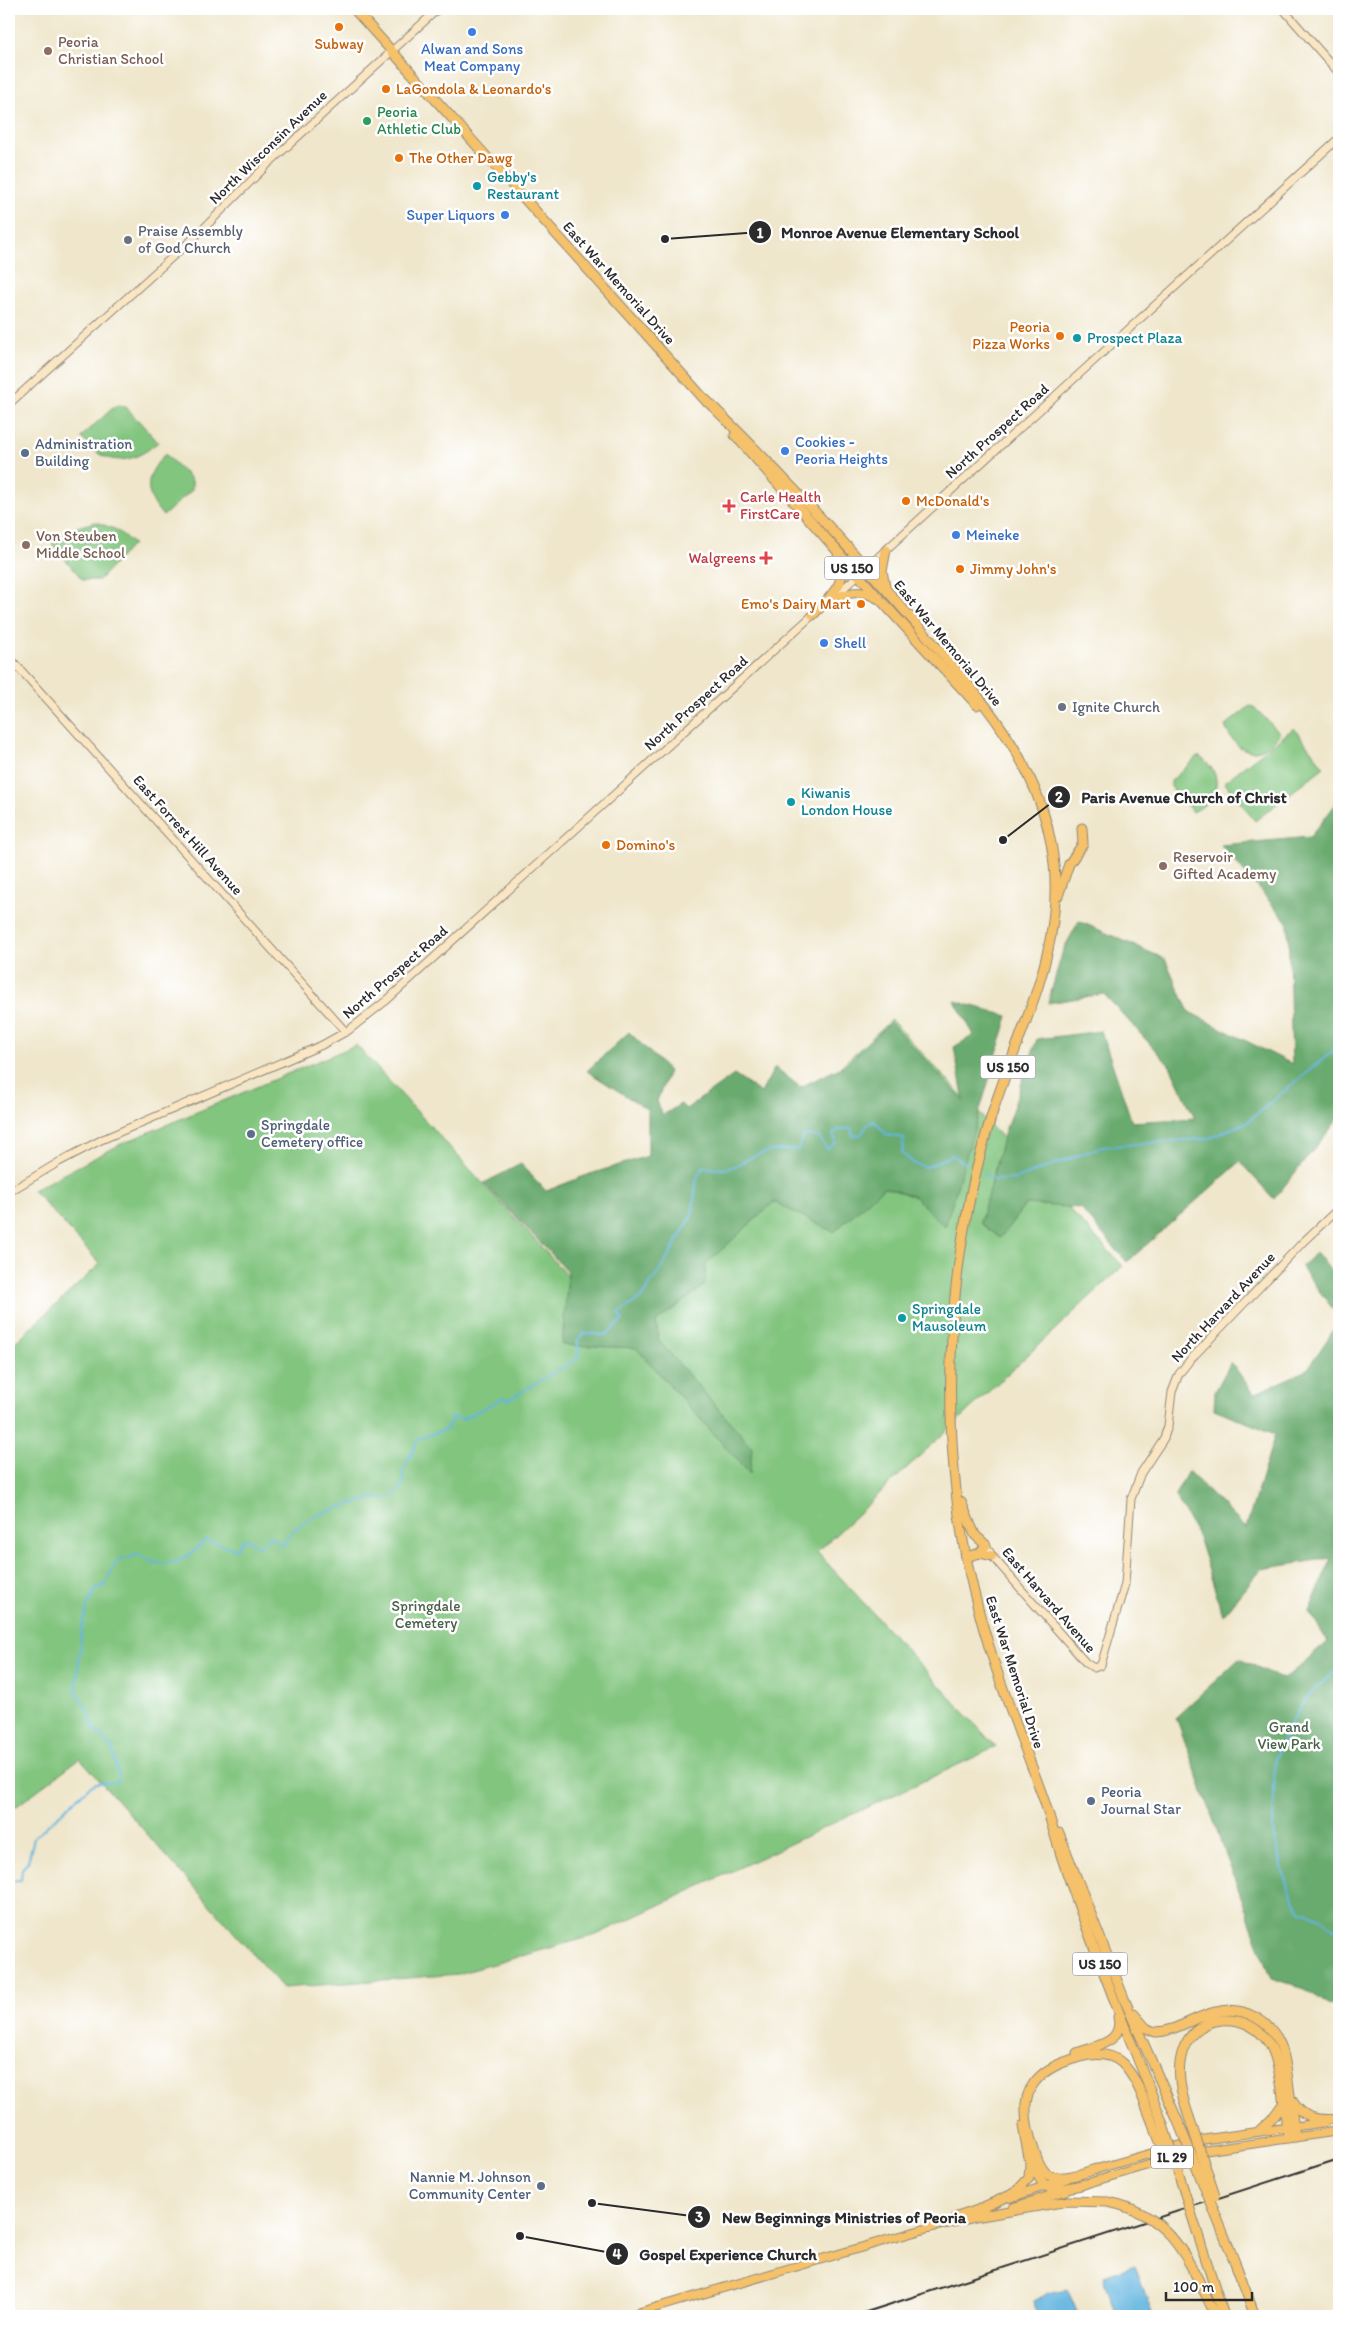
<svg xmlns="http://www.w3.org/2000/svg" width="1348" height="2325" font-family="Itim,sans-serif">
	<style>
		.green { fill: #82c57f; stroke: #567855 }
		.forest { fill: #69aa6e; stroke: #4a6a4c }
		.water { fill: #65b6e0; stroke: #487086 }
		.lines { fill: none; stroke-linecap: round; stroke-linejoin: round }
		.stream { stroke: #65b6e0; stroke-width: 2 }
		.secondary-casing { stroke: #8d887b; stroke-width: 9 }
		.primary-casing { stroke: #8d887b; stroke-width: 10 }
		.highway-casing { stroke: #8d887b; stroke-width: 11 }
		.secondary { stroke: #fbe6c4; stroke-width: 7 }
		.primary { stroke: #f5c16b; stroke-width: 8 }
		.highway { stroke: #f5c16b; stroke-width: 9 }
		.rail { stroke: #2b2b2b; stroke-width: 2 }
		.highway-bridge-casing { stroke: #8d887b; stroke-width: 11; stroke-linecap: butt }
		.highway-bridge { stroke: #f5c16b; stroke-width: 9 }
		.food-dot { fill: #e8710a; stroke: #fff; stroke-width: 2 }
		.shop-dot { fill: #3f7fe0; stroke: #fff; stroke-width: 2 }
		.education-dot { fill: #8d6e63; stroke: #fff; stroke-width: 2 }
		.leisure-dot { fill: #2e9e5b; stroke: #fff; stroke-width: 2 }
		.culture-dot { fill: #0f9aa8; stroke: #fff; stroke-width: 2 }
		.worship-dot { fill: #6b7280; stroke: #fff; stroke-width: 2 }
		.service-dot { fill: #5c6f8a; stroke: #fff; stroke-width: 2 }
		.health-dot { fill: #e0444e; stroke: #fff; stroke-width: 2 }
		.labels { text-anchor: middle; stroke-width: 5; stroke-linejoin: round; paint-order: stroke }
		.shield { fill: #fff; stroke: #6b6b6b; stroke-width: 1 }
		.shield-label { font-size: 14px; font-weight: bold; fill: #2b2b2b }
		.education-label { font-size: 15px; fill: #785e54; stroke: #fff; text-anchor: start }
		.food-label { font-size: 15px; fill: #c56008; stroke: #fff; text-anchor: start }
		.shop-label { font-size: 15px; fill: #366cbe; stroke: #fff; text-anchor: start }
		.leisure-label { font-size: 15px; fill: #27864d; stroke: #fff; text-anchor: start }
		.street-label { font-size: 15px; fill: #2b2b2b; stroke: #fff }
		.culture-label { font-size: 15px; fill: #0d838f; stroke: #fff; text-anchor: start }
		.worship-label { font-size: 15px; fill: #5b616d; stroke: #fff; text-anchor: start }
		.service-label { font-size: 15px; fill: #4e5e75; stroke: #fff; text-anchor: start }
		.health-label { font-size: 15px; fill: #be3a42; stroke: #fff; text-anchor: start }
		.park-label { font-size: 15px; fill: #496148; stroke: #fff }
		.leader { fill: none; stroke: #2b2b2b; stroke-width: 2 }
		.callout-dot { fill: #2b2b2b; stroke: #fff; stroke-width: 2 }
		.mark-label { font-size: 15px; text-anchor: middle; font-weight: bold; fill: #fff }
		.callout-label { font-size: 16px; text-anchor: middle; font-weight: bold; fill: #2b2b2b; stroke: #fff; stroke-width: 5; stroke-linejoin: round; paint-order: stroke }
	</style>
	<rect width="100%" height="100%" fill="#fff"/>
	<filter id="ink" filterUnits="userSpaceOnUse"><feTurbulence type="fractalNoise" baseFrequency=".02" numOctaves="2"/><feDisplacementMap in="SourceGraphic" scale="10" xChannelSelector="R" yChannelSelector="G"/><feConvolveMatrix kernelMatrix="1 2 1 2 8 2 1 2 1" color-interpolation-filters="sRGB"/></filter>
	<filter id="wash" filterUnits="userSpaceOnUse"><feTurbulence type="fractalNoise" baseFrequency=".0096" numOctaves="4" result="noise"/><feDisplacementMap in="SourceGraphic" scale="20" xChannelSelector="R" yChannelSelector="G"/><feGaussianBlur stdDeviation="1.12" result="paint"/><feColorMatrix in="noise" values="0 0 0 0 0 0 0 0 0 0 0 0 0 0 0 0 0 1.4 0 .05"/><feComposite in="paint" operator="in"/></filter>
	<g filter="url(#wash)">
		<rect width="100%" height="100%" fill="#efe6cb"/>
		<!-- green -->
		<g class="green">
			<path d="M120,405L125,406L158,442C131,466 104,467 81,437L115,406Z"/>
			<path d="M165,454L192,480V490L163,516C143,492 144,477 165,454Z"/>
			<path d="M96,522L117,530L133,544L99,580H83L52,544C66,530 78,526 96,522Z"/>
			<path d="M1250,706L1254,707L1280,733C1263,760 1236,756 1225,726Z"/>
			<polygon points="1294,728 1324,767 1255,821 1224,782"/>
			<path d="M1198,756C1225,772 1221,799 1193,812L1171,787V781Z"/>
			<polygon points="891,1020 1123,1266 817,1552 996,1747 596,1935 458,1974 283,1988 80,1758 9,1812 9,1348 100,1264 33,1190 121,1144 356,1045 589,1299"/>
		</g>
		<!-- forest -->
		<g class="forest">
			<polygon points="1339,800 1339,1118 1274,1199 1240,1162 1127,1262 1080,1208 1026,1204 1000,1238 980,1223 1005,1131 1037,1039 1101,1031 1132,1122 1195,1118 1170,1066 1104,994 1048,1003 1063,950 1079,921 1165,959 1189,1012 1292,1064 1288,923 1221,845 1310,837"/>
			<polygon points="955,1001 1008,1016 945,1227 915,1197 884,1187 834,1232 774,1202 706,1264 705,1285 656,1322 659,1341 752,1447 750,1474 636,1348 562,1345 568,1272 484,1183 521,1164 546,1191 587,1175 648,1156 648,1110 587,1071 629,1032 669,1071 657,1101 663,1115 681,1104 686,1109 734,1075 761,1093 775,1067 800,1087 846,1065 890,1023 964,1101 954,1047 974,1035"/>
			<polygon points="1316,1252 1339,1281 1339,1317 1301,1267"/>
			<polygon points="1339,1322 1339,2010 1304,1989 1271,1979 1176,1717 1239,1659 1284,1679 1328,1642 1309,1612 1331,1558 1261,1569 1223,1615 1198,1537 1175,1495 1188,1471 1246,1528 1275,1434 1214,1409 1215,1392 1231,1362 1254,1394 1307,1370"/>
		</g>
		<!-- water -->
		<g class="water">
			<polygon points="1135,2265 1153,2316 1117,2316 1104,2276"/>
			<polygon points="1067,2289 1079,2316 1036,2316 1033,2301 1049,2293"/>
		</g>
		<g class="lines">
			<!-- stream -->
			<g class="stream">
				<polyline points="984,1174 994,1180 1016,1179 1101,1147 1210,1138 1247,1122 1339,1046"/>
				<polyline points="1339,1667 1305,1699 1287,1730 1275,1758 1273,1833 1288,1889 1297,1905 1302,1911 1320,1917 1339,1933"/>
				<path d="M9,1881L21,1880L22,1869L28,1862L34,1838L89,1787L96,1783L117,1782L119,1778L113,1750L93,1727L90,1714L76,1692L82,1627L88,1604L95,1590L103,1586L107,1581L115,1563L119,1559L129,1558L139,1554C144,1557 151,1562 157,1563C177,1566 193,1554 205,1540L236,1549L243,1539L252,1541L259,1547L270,1536L283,1546C293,1515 348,1506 376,1497L385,1500L398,1492L404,1483L402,1474L418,1439L447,1429L452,1417L463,1419L504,1397L508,1400L578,1358V1340L585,1333L605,1335L623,1320L619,1313L641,1298L666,1261L692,1215L697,1177L704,1167C740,1175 738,1158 767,1152C777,1149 788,1151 798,1149L800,1143L805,1135L819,1137L827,1149L836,1143L833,1134L838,1130L851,1128L853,1136L861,1135L867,1125L874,1121L887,1135L904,1138L902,1153L913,1163L926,1167L952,1155L967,1164"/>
			</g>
		</g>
	</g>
	<g filter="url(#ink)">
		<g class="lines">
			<defs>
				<g id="secondary">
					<polyline points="1283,9 1339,73"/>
					<polyline points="9,404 199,233 268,164 438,9"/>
					<polyline points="834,597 1339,138"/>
					<polyline points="9,657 346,1032"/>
					<polyline points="9,1192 59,1162 101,1140 322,1045 349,1030 387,1000 816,612"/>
					<polyline points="986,1545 992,1556 1086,1663 1094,1668 1101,1665 1125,1584 1131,1499 1141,1473 1164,1438 1168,1426 1172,1392 1179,1374 1190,1360 1303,1242 1339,1208"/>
				</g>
				<g id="primary">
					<polyline points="1090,2171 1194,2141 1326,2122"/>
					<polyline points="1078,2186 1189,2153 1339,2131"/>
					<polyline points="1010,2198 1068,2178"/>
					<polyline points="1014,2207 1065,2191"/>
					<polyline points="956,2217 985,2207"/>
					<polyline points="627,2316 928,2228 986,2215"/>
				</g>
				<g id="highway">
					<polyline points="354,9 707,402"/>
					<path d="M704,398C779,471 850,548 919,627C958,672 1001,718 1027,772C1050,818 1060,870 1053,921C1045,987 1013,1048 993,1111C956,1227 944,1349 954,1470C959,1536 974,1602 995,1665C1010,1711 1028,1755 1044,1800C1050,1818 1055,1836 1061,1855C1076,1900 1093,1945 1110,1989C1127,2034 1146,2077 1162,2122"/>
					<polyline points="735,435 876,595 977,705"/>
					<polyline points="885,586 882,571 886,550"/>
					<path d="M828,603C843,593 861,588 877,598"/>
					<path d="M813,615C828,599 852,580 838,556"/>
					<polyline points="1058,896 1069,864 1083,844 1082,828"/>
					<polyline points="961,1502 975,1535 986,1545 980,1553 966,1557"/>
					<polyline points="980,1553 992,1556"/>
					<polyline points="1059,1833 1125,2001 1177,2119"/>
					<path d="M1134,2014L1146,2028L1155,2032C1175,2032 1196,2016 1216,2012C1243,2005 1271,2021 1281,2046C1289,2069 1291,2111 1295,2137"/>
					<path d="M1077,2053C1095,2046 1124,2043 1118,2017"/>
					<path d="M1291,2099C1303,2119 1317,2121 1339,2119"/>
					<path d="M1189,2117C1182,2096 1175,2073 1183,2050C1197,2011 1250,2010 1270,2045C1281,2063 1285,2115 1288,2138"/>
					<polyline points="1259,2131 1272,2119 1283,2104"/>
					<path d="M1032,2159C1041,2192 1052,2193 1084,2184"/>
					<path d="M1096,2169C1083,2173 1065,2180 1051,2176C1037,2172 1026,2126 1026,2112C1025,2101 1028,2091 1034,2083C1045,2068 1063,2062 1080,2057C1095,2053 1110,2052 1122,2063C1138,2079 1145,2104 1153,2124"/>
					<polyline points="981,2208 1015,2193 1029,2178 1030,2163 1023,2126"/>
					<polyline points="981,2216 1068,2201 1108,2202"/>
					<polyline points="1236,2265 1255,2316"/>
				</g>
			</defs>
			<!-- secondary casing -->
			<use href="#secondary" class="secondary-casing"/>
			<!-- primary casing -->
			<use href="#primary" class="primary-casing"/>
			<!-- highway casing -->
			<use href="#highway" class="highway-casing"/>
			<!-- secondary -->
			<use href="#secondary" class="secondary"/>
			<!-- primary -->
			<use href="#primary" class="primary"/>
			<!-- highway -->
			<use href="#highway" class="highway"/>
			<!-- rail -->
			<polyline class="rail" points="854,2316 1339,2159"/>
			<defs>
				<g id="highway-bridge">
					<polyline points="1189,2117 1215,2196"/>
					<polyline points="1177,2119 1236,2265"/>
					<polyline points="1162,2122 1224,2316"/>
					<polyline points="1153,2124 1167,2159"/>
					<path d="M1108,2202C1174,2215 1189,2262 1216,2316"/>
				</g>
			</defs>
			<!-- highway-bridge casing -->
			<use href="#highway-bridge" class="highway-bridge-casing"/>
			<!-- highway-bridge -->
			<use href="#highway-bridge" class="highway-bridge"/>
		</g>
	</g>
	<!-- markers -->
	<g class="food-dot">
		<circle cx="339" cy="27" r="5"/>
		<circle cx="386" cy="89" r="5"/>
		<circle cx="399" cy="158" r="5"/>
		<circle cx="1060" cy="336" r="5"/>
		<circle cx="906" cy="501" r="5"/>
		<circle cx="960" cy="569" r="5"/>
		<circle cx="861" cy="604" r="5"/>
		<circle cx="606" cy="845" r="5"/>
	</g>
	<g class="shop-dot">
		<circle cx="472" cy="32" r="5"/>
		<circle cx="505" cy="215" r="5"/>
		<circle cx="785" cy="451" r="5"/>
		<circle cx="956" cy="535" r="5"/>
		<circle cx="824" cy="643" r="5"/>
	</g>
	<g class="education-dot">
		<circle cx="48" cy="51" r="5"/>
		<circle cx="26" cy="545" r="5"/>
		<circle cx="1163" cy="866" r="5"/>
	</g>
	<circle class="leisure-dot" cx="367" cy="121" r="5"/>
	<g class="culture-dot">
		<circle cx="477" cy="186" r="5"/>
		<circle cx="1077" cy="338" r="5"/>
		<circle cx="791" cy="802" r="5"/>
		<circle cx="902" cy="1318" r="5"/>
	</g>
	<g class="worship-dot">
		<circle cx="128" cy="240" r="5"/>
		<circle cx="1062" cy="707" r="5"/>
	</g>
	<g class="service-dot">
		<circle cx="25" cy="453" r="5"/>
		<circle cx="251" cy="1134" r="5"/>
		<circle cx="1091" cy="1801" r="5"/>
		<circle cx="541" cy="2186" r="5"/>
	</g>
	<g class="health-dot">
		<path d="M726.5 498.5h5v5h5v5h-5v5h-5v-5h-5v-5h5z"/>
		<path d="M763.5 550.5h5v5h5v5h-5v5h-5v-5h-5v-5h5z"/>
	</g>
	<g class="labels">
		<!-- shield labels -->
		<g class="shield">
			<rect x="824.5" y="556.5" width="55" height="23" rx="4"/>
			<rect x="980.5" y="1055.5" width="55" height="23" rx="4"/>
			<rect x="1072.5" y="1952.5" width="55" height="23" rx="4"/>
			<rect x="1151" y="2145.5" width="42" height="23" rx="4"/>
		</g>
		<g class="shield-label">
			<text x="852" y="573">US 150</text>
			<text x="1008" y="1072">US 150</text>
			<text x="1100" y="1969">US 150</text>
			<text x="1172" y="2162">IL 29</text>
		</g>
		<!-- education labels -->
		<g class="education-label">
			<text x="58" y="47">Peoria<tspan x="58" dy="17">Christian School</tspan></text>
			<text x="36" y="541">Von Steuben<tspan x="36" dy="17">Middle School</tspan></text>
			<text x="1173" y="862">Reservoir<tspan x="1173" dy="17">Gifted Academy</tspan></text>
		</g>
		<!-- food labels -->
		<g class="food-label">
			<text x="339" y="49" text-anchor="middle">Subway</text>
			<text x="396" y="94">LaGondola &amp; Leonardo's</text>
			<text x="409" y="163">The Other Dawg</text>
			<text x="1050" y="332" text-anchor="end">Peoria<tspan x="1050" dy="17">Pizza Works</tspan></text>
			<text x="916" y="506">McDonald's</text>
			<text x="970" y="574">Jimmy John's</text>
			<text x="851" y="609" text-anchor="end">Emo's Dairy Mart</text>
			<text x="616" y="850">Domino's</text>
		</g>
		<!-- shop labels -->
		<g class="shop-label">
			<text x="472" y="54" text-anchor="middle">Alwan and Sons<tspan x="472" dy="17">Meat Company</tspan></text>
			<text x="495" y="220" text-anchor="end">Super Liquors</text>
			<text x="795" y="447">Cookies -<tspan x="795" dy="17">Peoria Heights</tspan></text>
			<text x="966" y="540">Meineke</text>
			<text x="834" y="648">Shell</text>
		</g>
		<!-- leisure labels -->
		<g class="leisure-label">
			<text x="377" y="117">Peoria<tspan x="377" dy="17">Athletic Club</tspan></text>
		</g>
		<!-- street labels -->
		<g class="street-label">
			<text transform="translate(268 147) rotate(-44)" y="5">North Wisconsin Avenue</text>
			<text transform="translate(619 283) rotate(48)" y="5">East War Memorial Drive</text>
			<text transform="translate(997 431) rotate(-42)" y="5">North Prospect Road</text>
			<text transform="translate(948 643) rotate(50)" y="5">East War Memorial Drive</text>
			<text transform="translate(696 703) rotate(-42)" y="5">North Prospect Road</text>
			<text transform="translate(188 835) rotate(48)" y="5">East Forrest Hill Avenue</text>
			<text transform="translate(395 972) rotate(-41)" y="5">North Prospect Road</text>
			<text transform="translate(1223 1307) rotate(-47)" y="5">North Harvard Avenue</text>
			<text transform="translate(1049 1600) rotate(49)" y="5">East Harvard Avenue</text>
			<text transform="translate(1015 1672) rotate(72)" y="5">East War Memorial Drive</text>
		</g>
		<!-- culture labels -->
		<g class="culture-label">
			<text x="487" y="182">Gebby's<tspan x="487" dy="17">Restaurant</tspan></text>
			<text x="1087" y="343">Prospect Plaza</text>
			<text x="801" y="798">Kiwanis<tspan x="801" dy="17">London House</tspan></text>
			<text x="912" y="1314">Springdale<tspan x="912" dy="17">Mausoleum</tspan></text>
		</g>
		<!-- worship labels -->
		<g class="worship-label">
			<text x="138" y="236">Praise Assembly<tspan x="138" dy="17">of God Church</tspan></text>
			<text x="1072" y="712">Ignite Church</text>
		</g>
		<!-- service labels -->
		<g class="service-label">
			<text x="35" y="449">Administration<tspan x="35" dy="17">Building</tspan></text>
			<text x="261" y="1130">Springdale<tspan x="261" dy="17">Cemetery office</tspan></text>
			<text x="1101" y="1797">Peoria<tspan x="1101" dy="17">Journal Star</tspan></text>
			<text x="531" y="2182" text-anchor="end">Nannie M. Johnson<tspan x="531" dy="17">Community Center</tspan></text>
		</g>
		<!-- health labels -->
		<g class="health-label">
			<text x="740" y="502">Carle Health<tspan x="740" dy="17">FirstCare</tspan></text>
			<text x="756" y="563" text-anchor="end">Walgreens</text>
		</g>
		<!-- park labels -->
		<g class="park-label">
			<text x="426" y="1611">Springdale<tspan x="426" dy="17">Cemetery</tspan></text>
			<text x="1289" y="1732">Grand<tspan x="1289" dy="17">View Park</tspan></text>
		</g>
	</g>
	<!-- callouts -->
	<path class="leader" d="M665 239L760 232M1003 840L1059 797M592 2203L699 2217M520 2236L617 2254"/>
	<g class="callout-dot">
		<circle cx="665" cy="239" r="5"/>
		<circle cx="1003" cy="840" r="5"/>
		<circle cx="592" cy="2203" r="5"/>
		<circle cx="520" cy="2236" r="5"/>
		<circle cx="760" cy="232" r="12"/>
		<circle cx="1059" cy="797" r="12"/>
		<circle cx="699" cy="2217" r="12"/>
		<circle cx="617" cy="2254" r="12"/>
	</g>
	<g class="mark-label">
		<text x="760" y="238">1</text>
		<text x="1059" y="802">2</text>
		<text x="699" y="2222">3</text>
		<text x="617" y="2259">4</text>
	</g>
	<g class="callout-label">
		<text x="900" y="238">Monroe Avenue Elementary School</text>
		<text x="1184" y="803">Paris Avenue Church of Christ</text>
		<text x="844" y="2223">New Beginnings Ministries of Peoria</text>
		<text x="728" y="2260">Gospel Experience Church</text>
	</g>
	<!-- margin -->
	<rect width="1348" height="2325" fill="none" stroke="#fff" stroke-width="30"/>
	<!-- scale -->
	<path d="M1166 2292v8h86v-8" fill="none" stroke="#2b2b2b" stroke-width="2.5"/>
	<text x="1173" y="2292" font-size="15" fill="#2b2b2b" stroke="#ffffff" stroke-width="4" paint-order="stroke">100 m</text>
</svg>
